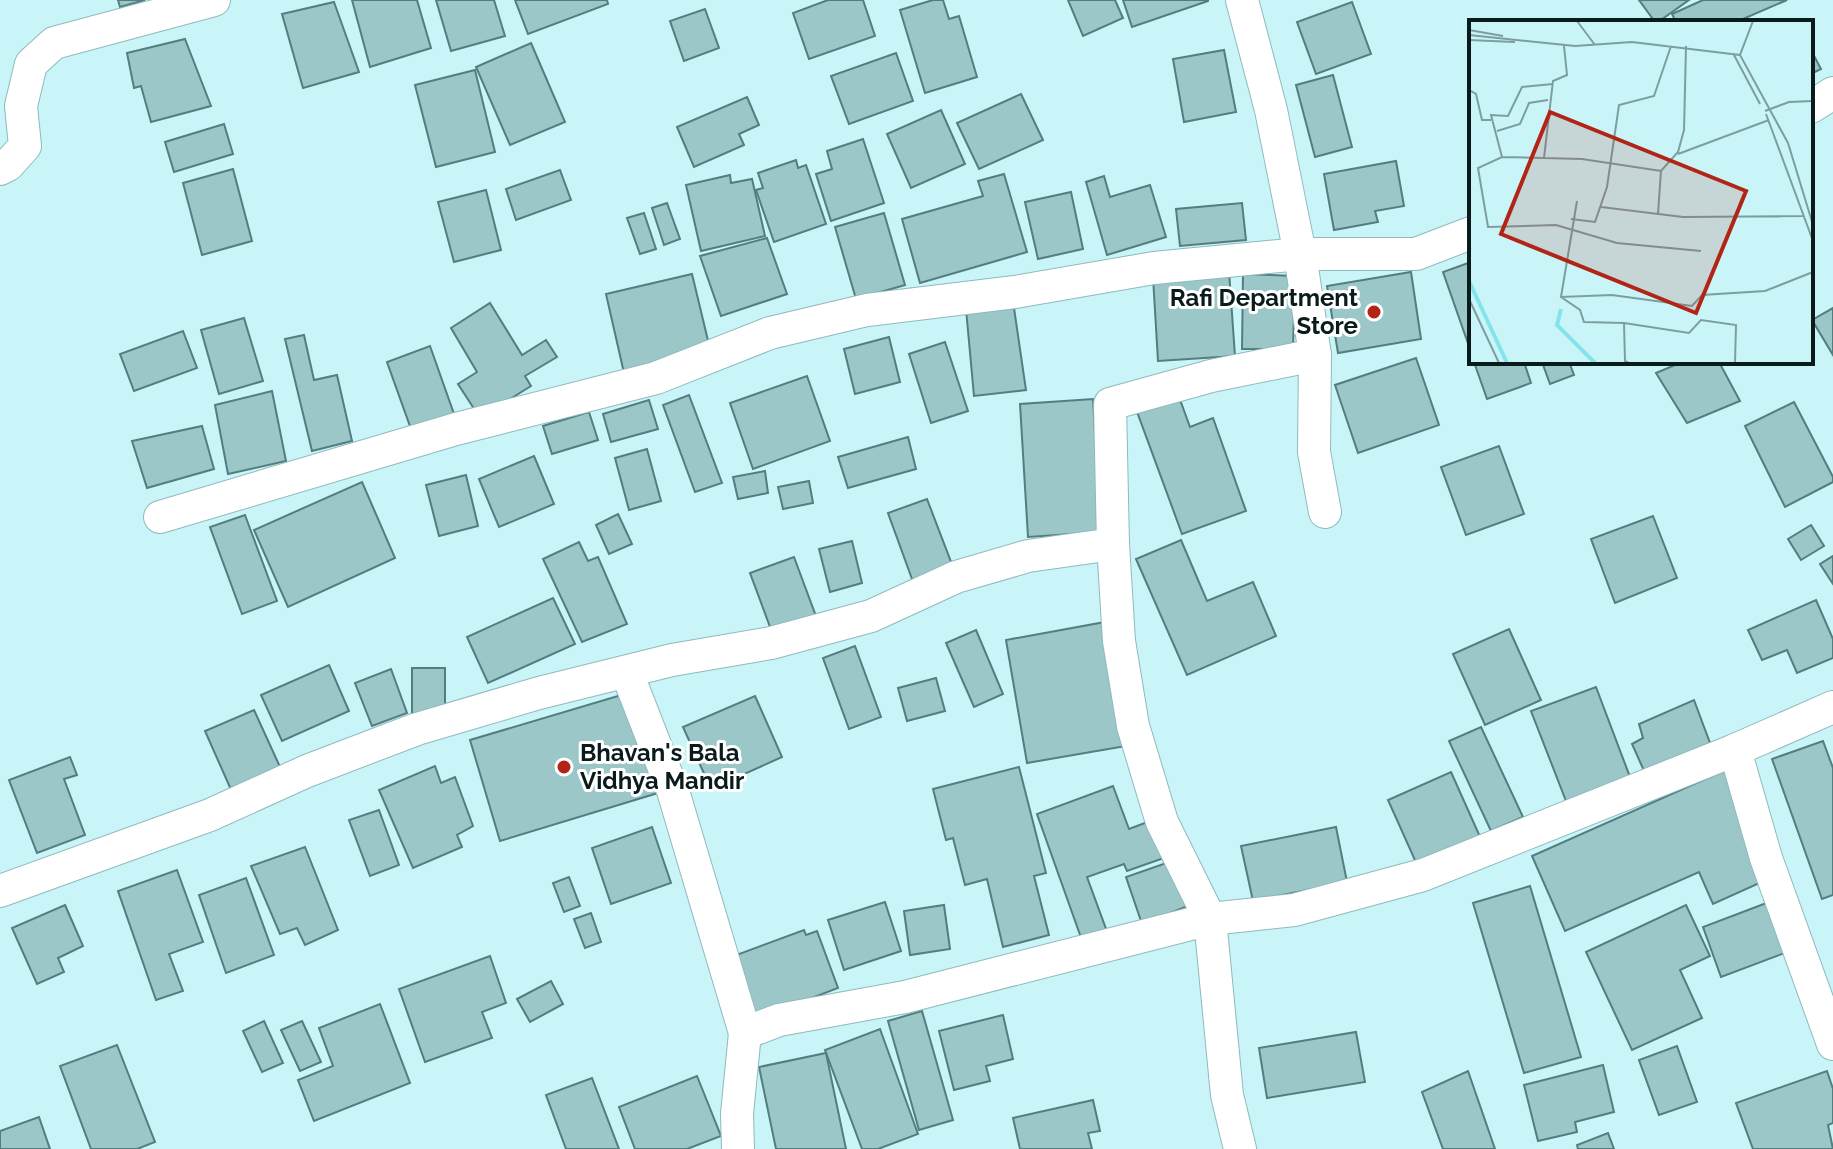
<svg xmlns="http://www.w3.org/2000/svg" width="1833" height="1149" font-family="Raleway,sans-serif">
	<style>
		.building { fill: #9bc7c9; stroke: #547d80; stroke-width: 2 }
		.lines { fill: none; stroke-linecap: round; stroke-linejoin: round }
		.street-casing { stroke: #8fbabd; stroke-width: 34 }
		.street { stroke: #fff; stroke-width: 32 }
		.poi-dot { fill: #b22415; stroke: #fff; stroke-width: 3 }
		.labels { text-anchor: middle; stroke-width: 6; stroke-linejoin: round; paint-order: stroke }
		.poi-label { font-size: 24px; font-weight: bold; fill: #0a1b1c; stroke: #fff; text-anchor: end }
		.inset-river { fill: none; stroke: #85e4eb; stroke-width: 4 }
		.inset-road { fill: none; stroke: #7d9ea0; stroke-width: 2 }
		.view { fill: #b22415; fill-opacity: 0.15; stroke: #b22415; stroke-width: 4 }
		.inset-edge { fill: none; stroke: #0a1b1c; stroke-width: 4 }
	</style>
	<rect width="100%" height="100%" fill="#c9f5f8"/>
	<!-- building -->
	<g class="building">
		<polygon points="118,0 145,0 120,7"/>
		<polygon points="352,0 417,0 431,48 370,67"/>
		<polygon points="436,0 494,0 505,36 451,51"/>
		<polygon points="515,0 607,0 608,4 528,34"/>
		<polygon points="828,0 863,0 875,36 809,59 793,13"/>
		<polygon points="933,0 943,0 949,19 959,16 977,77 925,93 900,10"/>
		<polygon points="1068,0 1115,0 1123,18 1083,36"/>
		<polygon points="1123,0 1208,0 1208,1 1132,27"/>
		<polygon points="1639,0 1689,0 1658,22 1655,22"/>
		<polygon points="1703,0 1787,0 1736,22 1676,22 1672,14"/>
		<polygon points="334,2 359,72 303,88 282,14"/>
		<polygon points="1352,2 1371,54 1316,74 1297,22"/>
		<polygon points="705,9 719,48 684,61 670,21"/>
		<polygon points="185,39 211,106 151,122 141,86 134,88 127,53"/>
		<polygon points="531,43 565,122 510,145 476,67"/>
		<polygon points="1224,50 1236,112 1184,122 1173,59"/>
		<polygon points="1811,50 1821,69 1811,74"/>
		<polygon points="896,53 913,101 849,124 831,76"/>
		<polygon points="475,70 495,152 436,167 415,85"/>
		<polygon points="1333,75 1352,147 1315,157 1296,85"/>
		<polygon points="1021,94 1043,140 979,169 957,123"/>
		<polygon points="747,97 759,125 739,134 744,145 694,167 677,127"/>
		<polygon points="941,110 965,164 911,188 887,134"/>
		<polygon points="224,124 233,154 174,172 165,142"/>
		<polygon points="863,139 884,203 831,221 816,174 832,169 827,151"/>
		<polygon points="796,160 798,168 806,165 826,224 774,242 756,190 763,188 758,173"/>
		<polygon points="1396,161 1404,206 1375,211 1378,222 1334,230 1324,174"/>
		<polygon points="233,169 252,241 202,255 183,183"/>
		<polygon points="560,170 571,200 516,220 506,189"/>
		<polygon points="1004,174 1027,252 920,283 902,219 983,196 978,181"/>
		<polygon points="730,175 731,183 752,179 765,236 701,251 686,185"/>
		<polygon points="1104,176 1110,197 1150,185 1166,237 1107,255 1086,182"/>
		<polygon points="486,190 501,250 454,262 438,202"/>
		<polygon points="1071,192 1083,249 1038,259 1025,202"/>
		<polygon points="667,203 680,239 664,245 652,208"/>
		<polygon points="1242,203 1246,240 1180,246 1176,209"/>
		<polygon points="644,213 656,249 640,254 627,218"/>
		<polygon points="884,213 905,285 856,299 835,227"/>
		<polygon points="767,238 787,294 721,316 700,256"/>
		<polygon points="1471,262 1471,352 1443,272"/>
		<polygon points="1229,271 1235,356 1158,361 1153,277"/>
		<polygon points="1411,272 1421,339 1338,353 1327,286"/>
		<polygon points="692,274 711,353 624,373 606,294"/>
		<polygon points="1243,274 1295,276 1293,349 1242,349"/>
		<polygon points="490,303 522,355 546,340 557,357 525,376 531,386 480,418 458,384 477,372 451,328"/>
		<polygon points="1014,308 1026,390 974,396 966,309"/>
		<polygon points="1833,308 1833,355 1812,320"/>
		<polygon points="244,318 263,381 219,394 201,330"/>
		<polygon points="183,331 197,368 134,391 120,354"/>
		<polygon points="304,335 314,380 337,375 352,441 312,451 285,339"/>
		<polygon points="889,337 900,382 855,394 844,349"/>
		<polygon points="945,342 968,411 931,423 909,354"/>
		<polygon points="430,346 454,414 411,429 387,362"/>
		<polygon points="1416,358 1439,425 1358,453 1335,385"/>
		<polygon points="1474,362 1524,362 1531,383 1487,399"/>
		<polygon points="1542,362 1569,362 1574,375 1550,384"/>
		<polygon points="1682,362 1719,362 1740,401 1687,423 1656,373"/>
		<polygon points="807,376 830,441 753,469 730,403"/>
		<polygon points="272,391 286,461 228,474 215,405"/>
		<polygon points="1178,394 1190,427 1213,418 1246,511 1182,534 1136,409"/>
		<polygon points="689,395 722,483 695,492 663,405"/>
		<polygon points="1093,399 1101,532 1028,537 1020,404"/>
		<polygon points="649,400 658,429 611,442 603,414"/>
		<polygon points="1794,402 1833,477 1833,482 1785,507 1745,426"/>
		<polygon points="589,412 598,440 552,454 543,426"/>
		<polygon points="202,426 214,469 147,488 132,441"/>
		<polygon points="908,437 916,469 848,488 838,457"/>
		<polygon points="1499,446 1524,514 1466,535 1441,467"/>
		<polygon points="647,449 661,501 629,510 615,458"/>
		<polygon points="534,456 554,504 499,527 479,479"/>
		<polygon points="765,471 768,493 738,499 733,477"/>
		<polygon points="466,475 478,526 439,536 426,485"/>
		<polygon points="809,481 813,503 783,509 778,487"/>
		<polygon points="362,482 395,558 288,607 254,530"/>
		<polygon points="927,499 956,575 916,590 888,513"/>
		<polygon points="618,514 632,544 609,554 596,525"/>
		<polygon points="245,515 277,601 242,614 210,527"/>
		<polygon points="1653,516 1677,578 1615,603 1591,539"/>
		<polygon points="1811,525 1824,546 1801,560 1788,539"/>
		<polygon points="1181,540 1207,601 1253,582 1276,636 1187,675 1136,559"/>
		<polygon points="852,541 862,583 830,592 819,549"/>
		<polygon points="579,542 588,561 598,557 627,624 582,642 543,559"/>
		<polygon points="1833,556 1833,584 1820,564"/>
		<polygon points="794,557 817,619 773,635 750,573"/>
		<polygon points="553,598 575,644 488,683 467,637"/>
		<polygon points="1816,600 1833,639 1833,658 1797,673 1787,650 1762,660 1748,630"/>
		<polygon points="1105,622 1126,746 1027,763 1006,640"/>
		<polygon points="1509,629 1541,700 1485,725 1453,654"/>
		<polygon points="976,630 1003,694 974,707 946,643"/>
		<polygon points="855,646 881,717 849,729 823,658"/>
		<polygon points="329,665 349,711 282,741 261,695"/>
		<polygon points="412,668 445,668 445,713 412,714"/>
		<polygon points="391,669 407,713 372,726 355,683"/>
		<polygon points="936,678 945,711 907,721 898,688"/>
		<polygon points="1596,687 1630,777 1566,801 1531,711"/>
		<polygon points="628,693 658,793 500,841 470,740"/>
		<polygon points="755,696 782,757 711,789 683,727"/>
		<polygon points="1694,700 1710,743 1645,773 1632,744 1643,738 1639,724"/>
		<polygon points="254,710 286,780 236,801 205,731"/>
		<polygon points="1481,727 1523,817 1491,831 1449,741"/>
		<polygon points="1823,741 1833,768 1833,895 1822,899 1772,759"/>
		<polygon points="70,757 77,775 64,779 85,835 37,853 9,780"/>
		<polygon points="435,766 441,783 455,777 473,826 457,835 462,847 413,868 379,790"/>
		<polygon points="1019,767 1046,873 1034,876 1049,935 1003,947 987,879 965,885 953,838 946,840 933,789"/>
		<polygon points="1730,768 1764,881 1713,904 1699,872 1565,931 1532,856"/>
		<polygon points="1451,772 1481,839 1418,867 1388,800"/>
		<polygon points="1113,786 1129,829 1150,821 1164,858 1127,871 1124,864 1087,877 1109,937 1084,946 1037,814"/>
		<polygon points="379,810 399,865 370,876 349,820"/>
		<polygon points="652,827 671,883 611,904 592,848"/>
		<polygon points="1336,827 1347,882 1253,901 1241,846"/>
		<polygon points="305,847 338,930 305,945 297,928 280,934 251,866"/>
		<polygon points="1172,861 1188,906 1142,924 1126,877"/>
		<polygon points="177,870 203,942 169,954 183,991 156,1000 118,891"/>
		<polygon points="569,877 580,906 564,912 553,883"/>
		<polygon points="246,878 274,955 226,973 199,895"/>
		<polygon points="1530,886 1581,1057 1524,1073 1473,903"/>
		<polygon points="1785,896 1803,946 1721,977 1703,927"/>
		<polygon points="885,902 901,951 844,970 828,920"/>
		<polygon points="65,905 83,946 58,958 64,972 37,984 12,928"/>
		<polygon points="944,905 950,949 910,955 904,911"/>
		<polygon points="1686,905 1710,956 1680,970 1702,1018 1632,1050 1586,952"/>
		<polygon points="591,913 601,942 585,948 574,919"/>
		<polygon points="804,930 806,935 817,931 838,988 754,1020 731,957"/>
		<polygon points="490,956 506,1003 482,1012 492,1038 425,1062 399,989"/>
		<polygon points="551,981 563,1004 530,1022 517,999"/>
		<polygon points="380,1004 410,1083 314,1121 298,1080 333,1066 319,1028"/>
		<polygon points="922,1011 953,1120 919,1130 888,1021"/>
		<polygon points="1003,1015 1013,1059 986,1066 990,1081 954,1090 939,1031"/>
		<polygon points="264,1021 283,1063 262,1072 243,1031"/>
		<polygon points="302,1021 321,1062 300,1071 281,1030"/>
		<polygon points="880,1029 918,1134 878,1149 862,1149 825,1050"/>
		<polygon points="1356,1032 1365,1082 1267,1098 1259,1048"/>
		<polygon points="117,1045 155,1142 137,1149 91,1149 60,1066"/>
		<polygon points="1677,1046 1697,1102 1659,1115 1639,1060"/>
		<polygon points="826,1053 846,1149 776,1149 759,1067"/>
		<polygon points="1603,1065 1614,1112 1575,1122 1577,1132 1538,1141 1524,1085"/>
		<polygon points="1468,1071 1495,1149 1443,1149 1422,1092"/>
		<polygon points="1827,1071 1833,1089 1833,1123 1828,1125 1833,1149 1753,1149 1736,1103"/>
		<polygon points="697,1076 721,1136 687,1149 635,1149 619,1107"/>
		<polygon points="592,1078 619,1149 566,1149 546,1095"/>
		<polygon points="1093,1100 1100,1131 1088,1133 1092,1149 1020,1149 1013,1118"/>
		<polygon points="39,1117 50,1149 0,1149 0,1131"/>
		<polygon points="1608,1133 1614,1149 1578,1149 1577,1145"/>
	</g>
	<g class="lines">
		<defs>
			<g id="street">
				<polyline points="1242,0 1271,110 1300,254 1315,355 1314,452 1325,512"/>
				<polyline points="1811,107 1833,93"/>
				<polyline points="0,169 8,165 25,146 21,106 31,64 54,43 214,0"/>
				<polyline points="160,517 456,429 656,378 770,333 867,310 1015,292 1154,268 1300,254 1416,254 1471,233"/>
				<polyline points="627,673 673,791 745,1033"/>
				<polyline points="1735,750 1766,858 1833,1044"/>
				<polyline points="0,891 210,815 307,771 417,729 539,693 672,660 771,643 871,616 956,577 1028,556 1113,544"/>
				<polyline points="738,1149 737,1114 745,1033 779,1020 905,997 1210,919 1294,910 1423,875 1735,750 1833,707"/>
				<polyline points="1240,1149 1227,1095 1210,919 1162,822 1133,726 1119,641 1113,544 1110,404 1211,376 1315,355"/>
			</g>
		</defs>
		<!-- street casing -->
		<use href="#street" class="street-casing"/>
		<!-- street -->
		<use href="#street" class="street"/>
	</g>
	<!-- markers -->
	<g class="poi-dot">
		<circle cx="1374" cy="312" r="8"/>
		<circle cx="564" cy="767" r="8"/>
	</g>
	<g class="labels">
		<!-- poi labels -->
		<g class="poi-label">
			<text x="1358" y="306">Rafi Department<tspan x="1358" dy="28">Store</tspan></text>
			<text x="580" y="761" text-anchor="start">Bhavan's Bala<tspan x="580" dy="28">Vidhya Mandir</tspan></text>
		</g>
	</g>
	<!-- overview -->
	<g transform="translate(1469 20)">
		<rect width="344" height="344" fill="#c9f5f8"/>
		<path class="inset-river" d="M0,261L38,343M92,289L88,305L126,343"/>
		<path class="inset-road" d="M108,1L126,25M284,1L271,35L319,123L344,205M0,10L34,16M0,15L106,26L163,22L271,35M0,20L46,22M217,26L215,110L209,132L192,151L113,139L33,137L9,148L19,207L87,205L148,223L232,231M265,35L291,84M0,70L7,74L13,100H22M296,91L320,82L344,81M297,94L344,221M28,111L51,104L60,83L79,80M209,134L300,100M33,137L22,95L39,96L53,67L84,64M75,138L84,61L98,55L95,26M108,181L92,277L143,275L223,286L233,275L296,271L344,252M132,187L214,197L334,196M189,194L192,151M102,199L126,202L138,167L150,85L185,76L202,26M92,277L111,290L115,302L155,303L156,341L160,343M0,279L30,343M155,303L220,313L232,300L267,305L266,343"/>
		<path class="view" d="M81,92L277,171L227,293L32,214Z"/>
		<rect width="344" height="344" class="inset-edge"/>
	</g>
</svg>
